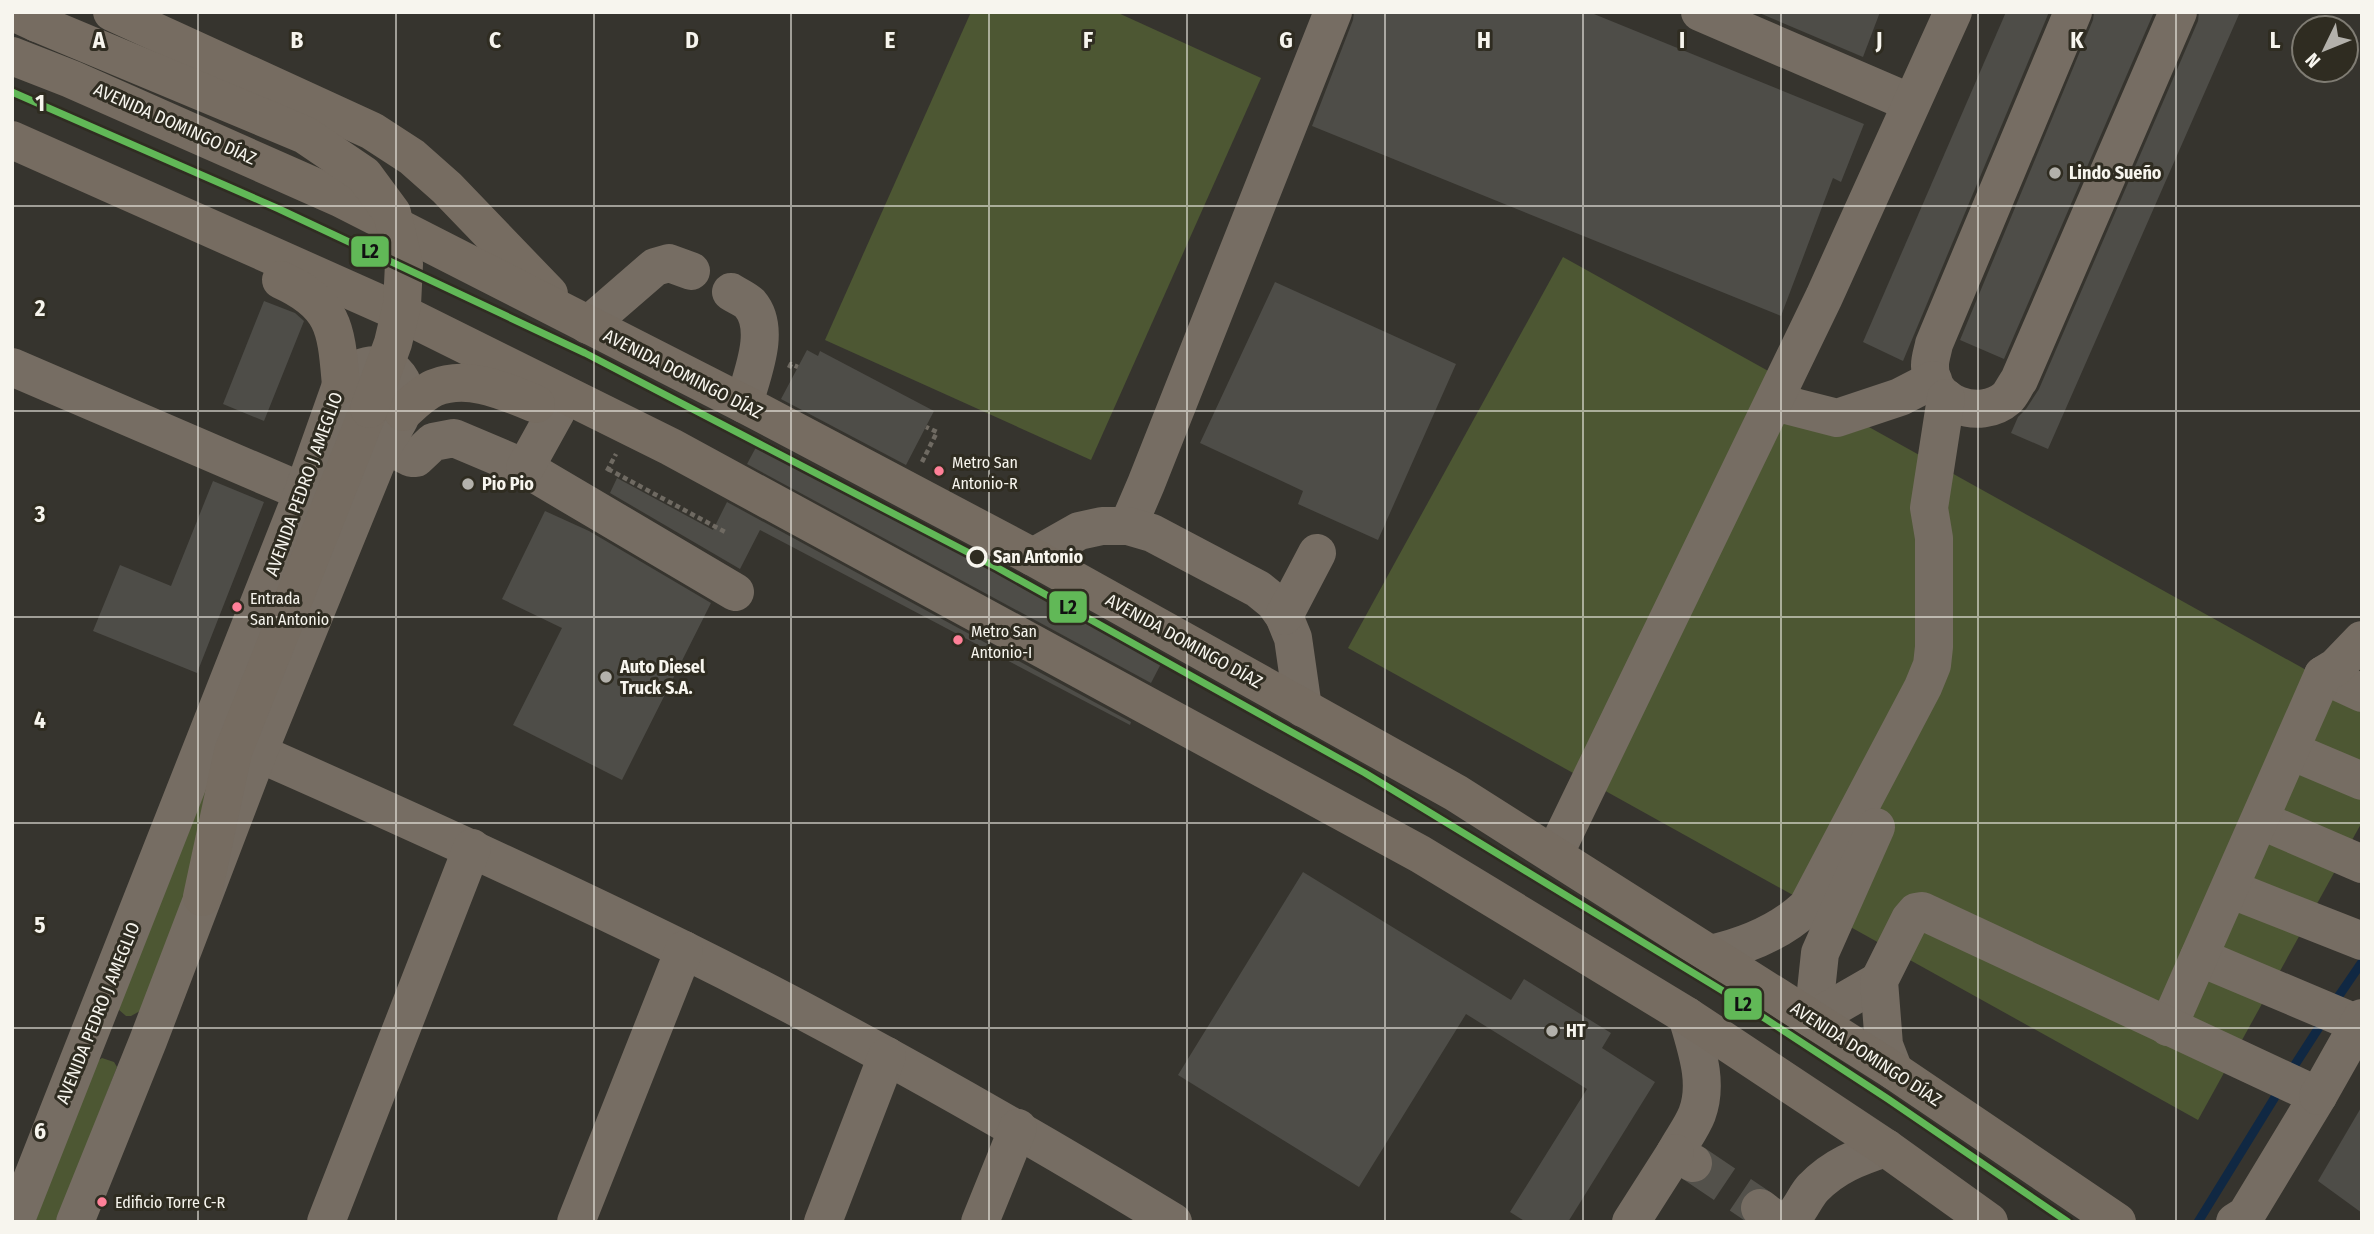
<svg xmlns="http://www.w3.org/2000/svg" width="2374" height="1234" font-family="'Fira Sans Condensed',sans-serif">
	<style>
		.green { fill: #4d5733 }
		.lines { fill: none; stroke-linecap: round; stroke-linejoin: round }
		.stream { stroke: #102843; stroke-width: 9 }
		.building { fill: #4e4d48 }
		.minor-tunnel { stroke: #53514b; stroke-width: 38; stroke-dasharray: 38 19; stroke-linecap: butt }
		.path { stroke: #6f6a62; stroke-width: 4.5; stroke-dasharray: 5 3.5; stroke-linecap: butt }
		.minor { stroke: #766d63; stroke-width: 38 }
		.major { stroke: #766c61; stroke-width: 38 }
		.major-bridge { stroke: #766c61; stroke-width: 38 }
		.metro-1-casing { stroke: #2f2c21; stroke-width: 12 }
		.metro-1 { stroke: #61b857; stroke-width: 7 }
		.grid { fill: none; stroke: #f7f5ee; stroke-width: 2; stroke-opacity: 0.55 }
		.poi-dot { fill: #b3b1ab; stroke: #2f2c21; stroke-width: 2.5 }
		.bus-dot { fill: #ff8098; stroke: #2f2c21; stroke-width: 2.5 }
		.stop-dot { fill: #2f2c21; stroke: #f7f5ee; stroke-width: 3.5 }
		.labels { text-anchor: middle; stroke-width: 6; stroke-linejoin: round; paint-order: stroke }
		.bus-label { font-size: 16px; fill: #f7f5ee; stroke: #2f2c21; text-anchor: start }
		.street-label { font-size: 18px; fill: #f7f5ee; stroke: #2f2c21 }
		.poi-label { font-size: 18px; font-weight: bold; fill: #f7f5ee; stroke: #2f2c21; text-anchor: start }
		.stop-label { font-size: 18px; font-weight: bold; fill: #f7f5ee; stroke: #2f2c21; text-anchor: start }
		.grid-label { font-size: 23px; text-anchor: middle; font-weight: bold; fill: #f7f5ee; stroke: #2f2c21; stroke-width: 6; stroke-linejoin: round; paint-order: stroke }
		.line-badge { stroke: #2f2c21; stroke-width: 2.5 }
		.pale-badge-label { font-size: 19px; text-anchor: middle; font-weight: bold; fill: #111 }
	</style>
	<rect width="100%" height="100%" fill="#36342e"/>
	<!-- green -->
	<g class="green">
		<polygon points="971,12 1116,12 1261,78 1091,460 825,340"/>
		<polygon points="1563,257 2362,701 2362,822 2198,1120 1348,648"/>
		<polygon points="212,763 188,890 140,1011 131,1016 126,1016 118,1009"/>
		<polygon points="102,1058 114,1062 117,1067 57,1222 30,1222 97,1061"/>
	</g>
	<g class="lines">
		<!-- stream -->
		<g class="stream">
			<polyline points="2334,1003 2362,962"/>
			<polyline points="2289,1074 2325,1018"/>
			<polyline points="2198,1222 2280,1089"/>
		</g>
	</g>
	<!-- building -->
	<g class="building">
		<polygon points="1354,12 1589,12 1864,124 1841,182 1833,178 1781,316 1312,126 1353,20"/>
		<polygon points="1757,12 1880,12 1863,57"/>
		<polygon points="2006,12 2049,12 1903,361 1863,342"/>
		<polygon points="2094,12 2154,12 2004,359 1960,340 2093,20"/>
		<polygon points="2199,12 2240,12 2048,449 2011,433 2018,417 2026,409 2039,389 2198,21"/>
		<polygon points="1275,282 1456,364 1378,540 1298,504 1303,491 1200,443"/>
		<polygon points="264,301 295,313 304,321 264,421 223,404"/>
		<polygon points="807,350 818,356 820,351 934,411 906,465 781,399"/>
		<polygon points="761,438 1023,576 1165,656 1151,683 747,464"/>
		<polygon points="617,478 713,530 727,502 1131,722 1130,725 760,530 740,569 610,493"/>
		<polygon points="213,481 264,502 197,673 93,631 120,565 171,586"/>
		<polygon points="545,511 589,531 711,603 622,780 513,725 562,628 502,599"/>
		<polygon points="1303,872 1511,1000 1524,979 1611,1033 1602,1048 1655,1082 1568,1222 1526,1222 1510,1212 1587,1089 1466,1014 1359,1187 1178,1075"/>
		<polygon points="2362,1106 2362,1213 2318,1181"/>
	</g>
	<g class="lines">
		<!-- minor-tunnel -->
		<polyline class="minor-tunnel" points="1693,1163 1760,1208"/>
		<!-- path -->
		<g class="path">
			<polyline points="789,368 791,364 798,367"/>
			<polyline points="922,462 937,432 926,427"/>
			<polyline points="608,469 727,533"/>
			<polyline points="607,471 616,454"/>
		</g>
		<!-- minor -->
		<g class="minor">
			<polyline points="1700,12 1911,103"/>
			<path d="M2073,12L1934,344C1933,350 1930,358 1930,365C1929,404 1980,422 2007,398C2012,393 2015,385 2019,380L2178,12"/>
			<path d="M731,292C737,296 745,299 750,304C772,330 751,376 744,404"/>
			<polyline points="588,325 655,267 669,263 691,271"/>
			<polyline points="12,367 303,492"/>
			<polyline points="1774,402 1837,418 1900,397 1933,380"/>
			<polyline points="384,444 411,458 416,458 433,442 454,438 525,468 735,592"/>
			<polyline points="525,468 556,412"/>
			<polyline points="1128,526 1146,484 1333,12"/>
			<polyline points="1033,557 1079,531 1102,526 1128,526 1152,533 1258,589 1274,602 1284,616 1293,638 1303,708"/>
			<polyline points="1284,616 1317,553"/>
			<polyline points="2323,675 2362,693"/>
			<polyline points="2291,751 2362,781"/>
			<path d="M258,753C401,816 542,880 682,949C850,1032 1013,1125 1173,1222"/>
			<polyline points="2260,820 2362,864"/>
			<polyline points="1554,855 1824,297 1953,12"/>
			<polyline points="2230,889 2362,941"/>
			<path d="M1710,954C1746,946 1780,932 1807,907L1923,687L1932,665L1934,647V538L1929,508L1946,398"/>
			<polyline points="2199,957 2358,1024"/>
			<path d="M1687,1016C1696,1048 1709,1082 1697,1114C1692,1127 1682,1140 1675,1153L1693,1163"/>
			<polyline points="1813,1019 1820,953 1876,827"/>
			<polyline points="1813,1019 1879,981"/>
			<polyline points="2168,1027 2323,675 2336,667 2362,640"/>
			<polyline points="1894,1071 1884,1045 1879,981 1910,919 1916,912 1922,911 2318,1096 2246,1215 2235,1222"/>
			<polyline points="2318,1096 2362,1018"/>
			<path d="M1760,1208C1767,1213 1776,1222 1785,1221C1798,1218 1804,1197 1813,1188C1834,1166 1858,1157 1886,1148"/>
			<path d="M15,1222L303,492L341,385C361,353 407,361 405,400C404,416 392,431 384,444L258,753L148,1041L75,1222"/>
			<polyline points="326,1222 472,848"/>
			<polyline points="576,1222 684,950"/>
			<polyline points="823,1222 887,1056"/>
			<polyline points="980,1222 1018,1128"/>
			<polyline points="1631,1222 1675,1153"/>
		</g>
		<!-- major -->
		<g class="major">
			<polyline points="13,12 37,23"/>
			<polyline points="112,12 372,131 412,157 447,188 549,294"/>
			<polyline points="12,56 71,79 340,198 744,404 1033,557 1456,793 1894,1071 2117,1222"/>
			<polyline points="12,140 401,313 671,447 1420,854 1687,1016 1886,1148 1989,1222"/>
			<path d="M281,280C336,305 336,330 341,385"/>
			<path d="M403,412C412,404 423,393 434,388C468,374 504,391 536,404"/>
			<polyline points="202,897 233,752 369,409"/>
		</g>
		<!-- major-bridge -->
		<polyline class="major-bridge" points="37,23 305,135 364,175 392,213 404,264 402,305 393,343 369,409"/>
		<defs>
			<polyline id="metro-1" points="12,92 279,209 585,353 998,568 1365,773 1723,991 1888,1099 2068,1222"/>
		</defs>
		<!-- metro-1 casing -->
		<use href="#metro-1" class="metro-1-casing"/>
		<!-- metro-1 -->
		<use href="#metro-1" class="metro-1"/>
	</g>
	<!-- grid -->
	<path class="grid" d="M198,12V1222M396,12V1222M594,12V1222M791,12V1222M989,12V1222M1187,12V1222M1385,12V1222M1583,12V1222M1781,12V1222M1978,12V1222M2176,12V1222M12,206H2362M12,411H2362M12,617H2362M12,823H2362M12,1028H2362"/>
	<!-- markers -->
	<g class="poi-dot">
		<circle cx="2055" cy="173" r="7"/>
		<circle cx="468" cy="484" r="7"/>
		<circle cx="606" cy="677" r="7"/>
		<circle cx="1552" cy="1031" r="7"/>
	</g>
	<g class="bus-dot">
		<circle cx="939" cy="471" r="6"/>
		<circle cx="237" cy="607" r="6"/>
		<circle cx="958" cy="640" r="6"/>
		<circle cx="102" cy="1202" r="6"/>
	</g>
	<circle class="stop-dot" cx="977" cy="557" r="9"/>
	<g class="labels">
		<!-- bus labels -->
		<g class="bus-label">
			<text x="952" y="468">Metro San<tspan x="952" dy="21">Antonio-R</tspan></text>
			<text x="250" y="604">Entrada<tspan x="250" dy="21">San Antonio</tspan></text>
			<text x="971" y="637">Metro San<tspan x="971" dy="21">Antonio-I</tspan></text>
			<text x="115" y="1208">Edificio Torre C-R</text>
		</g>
		<!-- street labels -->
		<g class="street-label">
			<text transform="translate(175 124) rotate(24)" y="6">AVENIDA DOMINGO DÍAZ</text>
			<text transform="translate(683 374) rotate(27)" y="6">AVENIDA DOMINGO DÍAZ</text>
			<text transform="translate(304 484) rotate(-70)" y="6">AVENIDA PEDRO J AMEGLIO</text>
			<text transform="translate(1184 641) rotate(29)" y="6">AVENIDA DOMINGO DÍAZ</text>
			<text transform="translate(98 1013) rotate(-68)" y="6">AVENIDA PEDRO J AMEGLIO</text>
			<text transform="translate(1866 1054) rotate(33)" y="6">AVENIDA DOMINGO DÍAZ</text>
		</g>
		<!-- poi labels -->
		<g class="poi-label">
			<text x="2069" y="179">Lindo Sueño</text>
			<text x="482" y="490">Pio Pio</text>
			<text x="620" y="673">Auto Diesel<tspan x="620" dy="21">Truck S.A.</tspan></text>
			<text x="1566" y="1037">HT</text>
		</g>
		<!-- stop labels -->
		<g class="stop-label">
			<text x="993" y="563">San Antonio</text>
		</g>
	</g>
	<g class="grid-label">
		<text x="99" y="48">A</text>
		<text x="297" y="48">B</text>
		<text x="495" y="48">C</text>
		<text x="692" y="48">D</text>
		<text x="890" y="48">E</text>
		<text x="1088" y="48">F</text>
		<text x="1286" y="48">G</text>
		<text x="1484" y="48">H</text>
		<text x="1682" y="48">I</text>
		<text x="1879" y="48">J</text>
		<text x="2077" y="48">K</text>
		<text x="2275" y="48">L</text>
		<text x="40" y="111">1</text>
		<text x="40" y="316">2</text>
		<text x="40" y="522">3</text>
		<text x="40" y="728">4</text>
		<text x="40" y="933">5</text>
		<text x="40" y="1139">6</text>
	</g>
	<g class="line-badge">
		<rect x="350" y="235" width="40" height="33" rx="7" fill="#61b857"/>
		<rect x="1048" y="590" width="40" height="34" rx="7" fill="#61b857"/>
		<rect x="1723" y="987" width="40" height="34" rx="7" fill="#61b857"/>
	</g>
	<g class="pale-badge-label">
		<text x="370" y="258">L2</text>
		<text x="1068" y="614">L2</text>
		<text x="1743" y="1011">L2</text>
	</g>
	<!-- border -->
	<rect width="2374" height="1234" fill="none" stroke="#f7f5ee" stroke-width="28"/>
	<!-- north arrow -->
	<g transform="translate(2325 49) rotate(227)"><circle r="33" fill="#2f2c21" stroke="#7f7c73" stroke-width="2"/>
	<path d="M0-5L12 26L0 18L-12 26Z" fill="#b3b1ab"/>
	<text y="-10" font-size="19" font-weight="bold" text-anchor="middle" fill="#f7f5ee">N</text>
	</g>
</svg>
